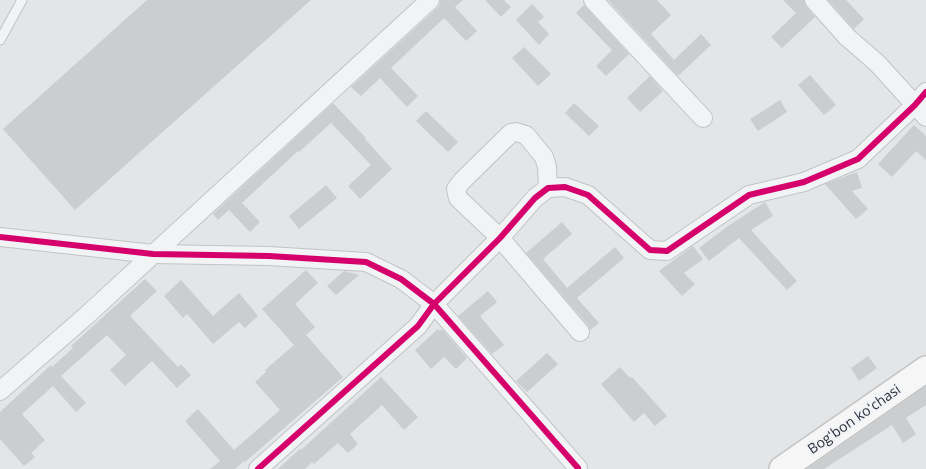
<svg xmlns="http://www.w3.org/2000/svg" width="926" height="469" font-family="'Open Sans',sans-serif">
	<style>
		.building { fill: #cbcdcf }
		.lines { fill: none; stroke-linecap: round; stroke-linejoin: round }
		.lane-casing { stroke: #c1c3c5; stroke-width: 11 }
		.street-casing { stroke: #c1c3c5; stroke-width: 20 }
		.secondary-casing { stroke: #c1c3c5; stroke-width: 28 }
		.lane { stroke: #f2f3f4; stroke-width: 9 }
		.street { stroke: #f2f3f4; stroke-width: 18 }
		.secondary { stroke: #f6f6f6; stroke-width: 25 }
		.cycleway-casing { stroke: #f1f3f6; stroke-width: 9 }
		.cycleway { stroke: #d6006c; stroke-width: 6 }
		.labels { text-anchor: middle; stroke-width: 4.5; stroke-linejoin: round; paint-order: stroke }
		.street-label { font-size: 14px; fill: #2c323e; stroke: #f1f3f6 }
	</style>
	<rect width="100%" height="100%" fill="#e3e5e7"/>
	<!-- building -->
	<g class="building">
		<polygon points="147,0 311,0 75,210 3,129"/>
		<polygon points="440,0 463,0 455,7 477,31 466,41 444,18 391,68 418,96 407,107 380,78 361,96 351,87 437,8 440,4"/>
		<polygon points="485,0 504,0 511,7 501,17"/>
		<polygon points="608,0 657,0 671,15 651,34 674,60 701,34 711,45 678,76"/>
		<polygon points="783,0 804,0 806,7 815,17 782,48 771,37 796,13"/>
		<polygon points="828,0 846,0 864,19 854,29"/>
		<polygon points="532,4 544,17 538,22 549,34 539,45 516,20"/>
		<polygon points="584,5 629,54 606,76 596,66 612,50 576,13"/>
		<polygon points="524,47 551,74 538,86 512,58"/>
		<polygon points="810,75 836,105 824,115 798,85"/>
		<polygon points="650,76 663,91 640,112 627,98"/>
		<polygon points="780,100 787,112 758,131 750,119"/>
		<polygon points="333,103 366,138 365,139 392,169 360,199 348,186 371,165 331,123 299,152 298,151 242,203 260,222 250,232 229,210 218,220 213,214"/>
		<polygon points="574,103 599,126 589,136 565,113"/>
		<polygon points="426,111 458,142 448,152 416,121"/>
		<polygon points="914,125 926,136 926,160 916,151 892,177 878,164"/>
		<polygon points="857,172 862,188 852,191 868,209 856,219 825,184"/>
		<polygon points="326,185 337,198 299,229 289,216"/>
		<polygon points="765,202 773,216 751,230 797,281 787,290 739,238 709,261 699,248 728,226"/>
		<polygon points="562,222 572,234 543,259 567,288 615,247 624,258 577,298 599,323 590,330 588,325 526,253"/>
		<polygon points="693,246 703,259 684,273 695,284 682,296 659,271"/>
		<polygon points="306,270 318,283 295,304 315,327 306,335 343,377 245,462 244,461 235,469 210,469 220,461 185,421 198,409 234,450 280,410 255,382 266,372 265,370 294,345 262,309"/>
		<polygon points="344,271 359,275 336,295 327,286"/>
		<polygon points="145,279 157,291 130,316 178,367 181,364 191,375 177,388 152,361 125,386 110,370 126,355 107,335 61,376 86,403 76,412 53,386 22,414 45,440 31,453 35,457 24,466 0,439 0,412 51,365 52,367 73,348 71,346"/>
		<polygon points="181,280 213,316 239,293 258,316 245,328 239,322 213,344 187,314 183,318 164,296"/>
		<polygon points="488,291 497,302 480,316 504,345 492,354 458,316"/>
		<polygon points="438,329 440,331 442,329 467,358 456,369 444,357 431,369 415,350"/>
		<polygon points="547,353 558,364 527,392 516,381"/>
		<polygon points="868,356 877,368 859,381 851,368"/>
		<polygon points="620,367 630,378 632,377 667,416 655,426 644,413 634,422 601,384"/>
		<polygon points="381,377 418,417 404,430 382,405 350,434 358,444 348,453 338,443 314,464 312,462 305,469 278,469 300,449 301,450"/>
		<polygon points="926,386 926,405 906,418 916,434 903,443 892,425 824,469 807,469"/>
	</g>
	<g class="lines">
		<defs>
			<polyline id="lane" points="0,40 22,0"/>
			<g id="street">
				<polyline points="593,0 703,118"/>
				<polyline points="814,0 847,37 877,63 926,117"/>
				<polyline points="548,188 547,167 544,157 526,135 516,132 511,133 462,181 456,189 458,198 500,238 580,332"/>
				<polyline points="0,237 153,254 269,256 366,262 401,279 434,304 418,326 258,469"/>
				<polyline points="0,391 86,316 430,0"/>
				<polyline points="578,468 434,304 500,238 535,198 548,188 565,187 588,195 650,250 667,251 749,195 804,182 858,159 915,105 926,92"/>
			</g>
			<polyline id="secondary" points="782,469 926,369"/>
		</defs>
		<!-- lane casing -->
		<use href="#lane" class="lane-casing"/>
		<!-- street casing -->
		<use href="#street" class="street-casing"/>
		<!-- secondary casing -->
		<use href="#secondary" class="secondary-casing"/>
		<!-- lane -->
		<use href="#lane" class="lane"/>
		<!-- street -->
		<use href="#street" class="street"/>
		<!-- secondary -->
		<use href="#secondary" class="secondary"/>
		<defs>
			<g id="cycleway">
				<polyline points="0,237 153,254 269,256 366,262 401,279 434,304 418,326 258,469"/>
				<polyline points="578,468 434,304 500,238 535,198 548,188 565,187 588,195 650,250 667,251 749,195 804,182 858,159 915,105 926,92"/>
			</g>
		</defs>
		<!-- cycleway casing -->
		<use href="#cycleway" class="cycleway-casing"/>
		<!-- cycleway -->
		<use href="#cycleway" class="cycleway"/>
	</g>
	<g class="labels">
		<!-- street labels -->
		<g class="street-label">
			<text transform="translate(854 419) rotate(-35)" y="5">Bogʻbon koʻchasi</text>
		</g>
	</g>
</svg>
